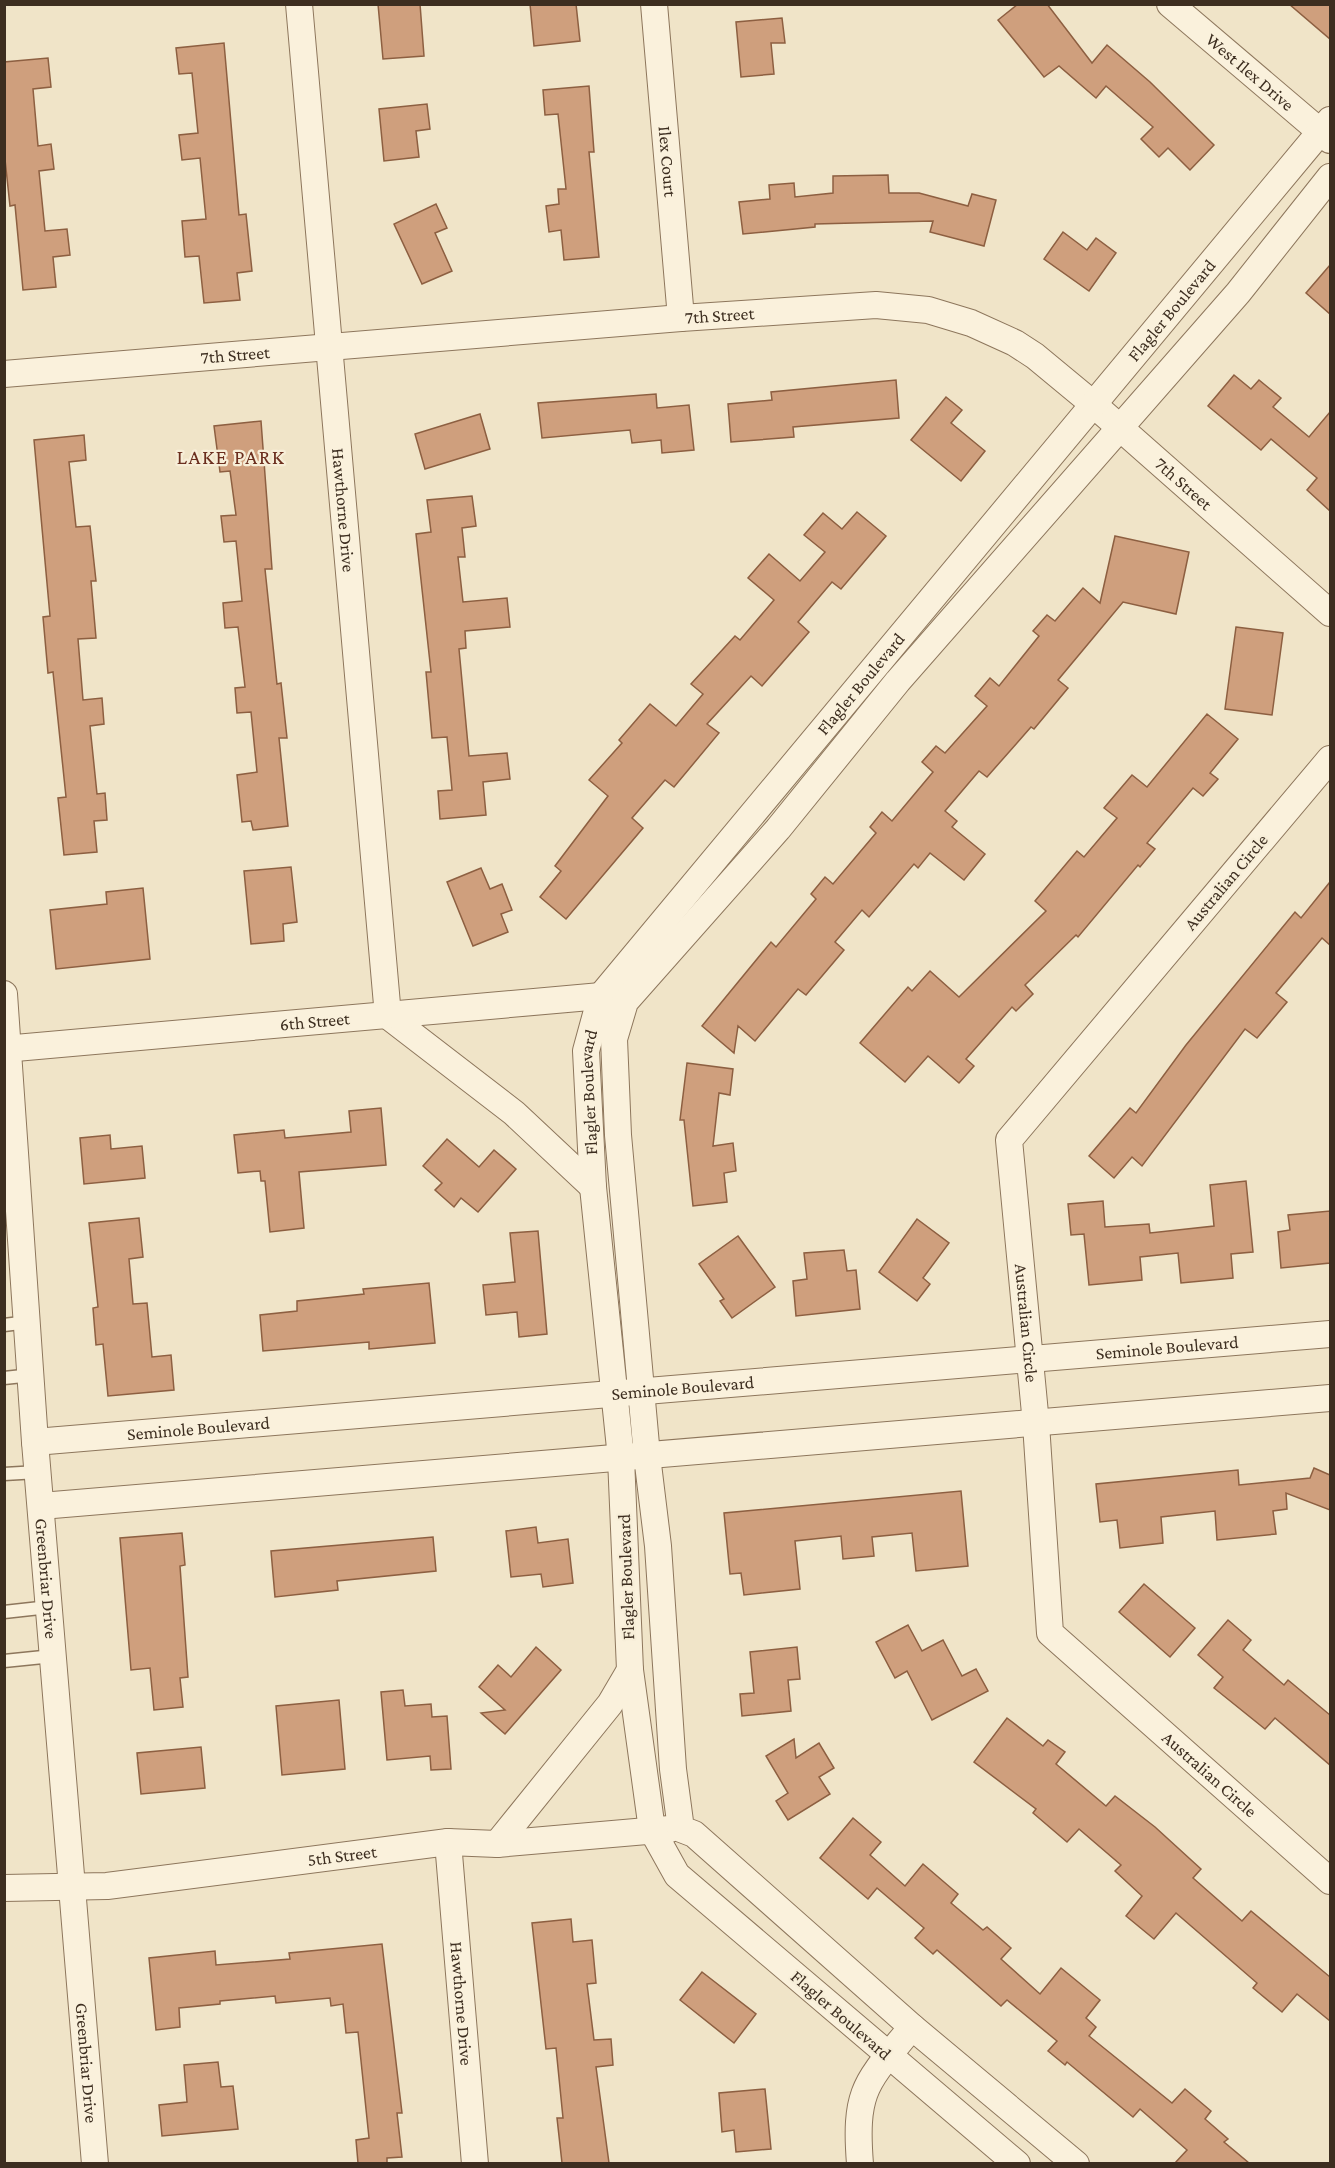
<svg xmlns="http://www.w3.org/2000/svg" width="1335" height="2168" font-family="'Crimson Pro',serif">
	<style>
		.building { fill: #cf9f7d; stroke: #8d5f41; stroke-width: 1.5 }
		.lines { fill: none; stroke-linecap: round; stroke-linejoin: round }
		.lane-casing { stroke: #8d765c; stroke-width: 15 }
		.street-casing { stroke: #8d765c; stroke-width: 28 }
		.lane { stroke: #faf1dc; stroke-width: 12 }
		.street { stroke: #faf1dc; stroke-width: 26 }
		.labels { text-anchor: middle; stroke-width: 4.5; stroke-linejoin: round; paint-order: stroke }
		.street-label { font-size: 18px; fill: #3d2e20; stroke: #f7eed8 }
		.quarter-label { font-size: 21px; letter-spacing: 1.5px; fill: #6b2e1e; stroke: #f7eed8 }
	</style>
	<rect width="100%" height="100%" fill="#f0e4c8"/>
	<!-- building -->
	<g class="building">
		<polygon points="378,4 420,4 424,56 383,59"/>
		<polygon points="530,4 576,4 580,41 534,46"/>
		<polygon points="1018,4 1047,4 1092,63 1107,45 1150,82 1214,145 1190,170 1168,148 1159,157 1141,139 1153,127 1106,86 1096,98 1059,66 1044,77 998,20"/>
		<polygon points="1289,4 1330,4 1330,39"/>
		<polygon points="782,18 785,43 771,43 774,74 741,77 736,22"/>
		<polygon points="224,43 239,215 246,214 252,271 237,273 240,300 204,303 199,256 185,257 182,221 206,219 200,158 182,160 179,135 198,133 192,73 179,74 176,48"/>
		<polygon points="48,58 51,87 33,89 38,146 51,144 54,169 39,171 45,231 67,229 70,255 53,257 56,287 23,290 15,205 10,206 4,150 4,62"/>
		<polygon points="589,86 594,152 589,152 599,257 564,260 561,230 549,232 546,206 559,204 558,189 566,189 558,114 545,115 543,90"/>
		<polygon points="427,104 430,129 416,131 419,157 384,161 379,109"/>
		<polygon points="888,175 889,193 919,193 968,206 972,194 996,200 984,246 930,232 933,221 815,224 815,227 743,234 739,202 770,199 769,185 794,183 795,197 833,193 833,176"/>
		<polygon points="436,204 447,228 435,233 452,271 422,284 394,224"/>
		<polygon points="1063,232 1087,250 1096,238 1116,253 1089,291 1044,259"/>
		<polygon points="1330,265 1330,314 1306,293"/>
		<polygon points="1234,375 1251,389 1259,380 1281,398 1273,407 1309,437 1330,412 1330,511 1307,490 1317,478 1271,439 1261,450 1208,406"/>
		<polygon points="896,380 899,418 793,427 794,437 731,442 728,404 772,400 771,392"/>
		<polygon points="656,394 657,408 689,405 694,450 662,453 661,440 632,443 630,430 542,438 538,403"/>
		<polygon points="946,397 962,410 951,423 985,451 961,481 911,440"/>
		<polygon points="480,414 490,449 425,469 415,434"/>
		<polygon points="261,421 272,569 265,569 277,684 281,683 287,738 279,738 288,826 253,830 251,821 242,822 237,775 257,772 251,712 237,713 235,688 245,687 238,627 225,628 223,603 242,601 236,541 224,542 221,516 236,515 230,471 220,472 214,426"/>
		<polygon points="84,435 86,460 69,462 76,527 90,526 96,581 91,581 96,638 78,639 83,700 102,698 104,724 90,726 97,794 105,793 107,820 94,821 97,852 64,855 58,798 66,797 53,672 48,673 43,617 50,616 34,440"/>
		<polygon points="472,496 476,526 462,528 465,557 458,557 463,602 507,598 510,627 465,631 466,648 459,649 469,756 507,753 510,779 483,782 486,815 440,819 438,791 452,790 447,737 432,738 426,672 431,672 416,534 431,532 427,500"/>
		<polygon points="857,512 886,536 841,589 832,582 798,622 809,632 762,686 751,676 707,724 719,733 674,787 665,780 632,818 643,828 566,919 540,897 561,871 555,866 608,796 589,780 622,743 619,740 650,704 676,726 703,694 691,684 735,636 740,640 774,600 748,578 769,554 800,581 825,552 804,535 823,513 842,529"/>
		<polygon points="1115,536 1189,552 1176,614 1123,602 1058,680 1068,688 1034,729 1031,727 987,777 979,771 945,811 957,821 952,827 985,854 964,880 930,853 918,868 914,864 869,917 862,910 835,942 844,950 806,995 798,989 755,1041 738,1026 734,1053 702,1026 771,942 776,947 816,899 811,894 825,877 833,884 876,833 870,827 882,812 892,821 933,772 922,762 936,746 945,753 987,706 975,696 990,678 999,686 1039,636 1033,631 1047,615 1055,621 1083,588 1100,603"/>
		<polygon points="1236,627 1283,633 1272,715 1225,709"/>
		<polygon points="1207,714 1238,739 1210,773 1218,779 1203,796 1193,788 1147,843 1155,849 1140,867 1138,865 1078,937 1076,935 1025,985 1033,994 1016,1011 1012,1007 966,1059 974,1066 959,1083 928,1056 905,1082 860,1043 908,987 912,991 930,971 959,997 1046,911 1035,901 1077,851 1084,857 1117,818 1104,808 1132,775 1147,787"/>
		<polygon points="291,867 297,922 283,924 284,941 251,944 244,871"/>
		<polygon points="481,868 490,889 502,884 512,910 501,914 508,932 473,946 447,882"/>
		<polygon points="1330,882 1330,945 1322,938 1276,993 1287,1002 1257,1038 1245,1029 1142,1166 1132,1157 1114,1178 1089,1156 1130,1108 1136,1113 1186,1045 1295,912 1301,918"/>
		<polygon points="143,888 150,959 56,969 50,910 107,904 106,892"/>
		<polygon points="687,1063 733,1069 730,1095 719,1093 713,1146 733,1143 736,1171 724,1173 727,1202 693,1206 684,1120 680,1120"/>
		<polygon points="381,1108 386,1165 299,1172 304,1228 270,1232 265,1181 261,1181 260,1171 238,1173 234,1135 284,1130 285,1138 351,1132 349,1111"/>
		<polygon points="110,1135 111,1149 142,1146 145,1178 84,1184 80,1138"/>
		<polygon points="447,1139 479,1167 494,1150 516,1169 478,1212 461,1198 454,1207 435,1190 442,1183 423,1166"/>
		<polygon points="1246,1181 1253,1252 1231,1254 1233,1278 1181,1283 1178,1253 1140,1257 1142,1280 1089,1285 1084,1234 1071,1235 1068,1204 1103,1201 1105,1227 1149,1224 1150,1233 1214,1226 1210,1185"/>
		<polygon points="1330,1211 1330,1263 1281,1268 1278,1232 1290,1230 1288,1215"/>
		<polygon points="139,1218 143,1257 129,1259 133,1304 147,1303 152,1357 171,1355 174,1390 108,1396 103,1344 96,1345 93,1308 98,1307 89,1223"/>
		<polygon points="917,1219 949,1243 923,1278 930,1284 917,1301 879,1272"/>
		<polygon points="538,1231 547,1334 519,1337 517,1312 486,1315 483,1285 515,1282 510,1233"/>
		<polygon points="738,1236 775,1287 732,1318 720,1301 724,1299 699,1264"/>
		<polygon points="844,1250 847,1271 856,1270 860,1309 796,1316 793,1281 807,1279 804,1253"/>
		<polygon points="429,1283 435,1343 369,1349 369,1342 263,1351 260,1315 297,1311 297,1301 364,1294 363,1289"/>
		<polygon points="1314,1468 1330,1475 1330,1510 1286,1493 1287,1509 1273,1511 1276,1534 1217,1540 1215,1511 1161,1517 1163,1543 1120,1548 1117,1520 1100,1522 1096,1484 1238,1470 1239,1485 1310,1478"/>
		<polygon points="961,1491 968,1566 916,1571 912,1533 872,1537 874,1556 843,1559 841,1536 795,1541 800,1589 744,1595 741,1573 730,1574 724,1513"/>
		<polygon points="536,1527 538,1543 568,1539 573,1583 543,1587 541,1574 511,1577 506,1531"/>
		<polygon points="182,1533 185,1565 180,1566 188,1677 180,1678 183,1707 154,1710 150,1668 131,1670 120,1538"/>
		<polygon points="433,1537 436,1571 337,1581 338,1590 275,1597 271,1551"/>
		<polygon points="1144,1584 1195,1628 1170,1657 1119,1612"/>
		<polygon points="1228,1620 1251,1640 1243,1650 1284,1685 1288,1680 1330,1715 1330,1765 1275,1718 1265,1729 1214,1688 1223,1677 1198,1655"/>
		<polygon points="908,1625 922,1651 943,1640 962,1676 976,1669 988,1691 932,1720 907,1671 895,1678 876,1642"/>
		<polygon points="536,1647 561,1670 505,1734 481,1713 505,1710 479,1687 498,1665 511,1677"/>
		<polygon points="797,1647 800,1679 788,1680 791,1711 742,1716 740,1694 754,1693 750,1652"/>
		<polygon points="403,1690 405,1706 431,1704 432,1717 447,1716 451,1769 431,1770 430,1756 387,1760 381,1692"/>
		<polygon points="339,1700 345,1769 282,1775 276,1706"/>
		<polygon points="1007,1718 1043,1746 1048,1740 1065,1752 1056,1764 1106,1806 1115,1796 1155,1827 1201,1869 1193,1878 1242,1921 1251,1911 1330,1977 1330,2021 1297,1994 1282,2012 1253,1988 1257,1983 1176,1913 1154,1939 1126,1916 1142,1896 1115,1871 1121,1865 1079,1829 1067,1842 1033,1813 1036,1809 974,1762"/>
		<polygon points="794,1739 796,1758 819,1743 834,1768 819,1777 830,1794 788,1820 776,1801 788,1793 766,1756"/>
		<polygon points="201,1747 205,1788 141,1794 137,1753"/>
		<polygon points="853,1818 881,1842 870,1855 905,1886 923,1864 958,1894 951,1903 983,1930 987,1927 1011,1948 1001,1959 1040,1994 1061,1968 1100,2000 1086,2018 1096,2027 1089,2036 1172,2103 1185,2089 1211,2111 1205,2119 1228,2139 1224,2142 1249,2163 1175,2163 1187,2150 1140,2109 1133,2117 1067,2062 1065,2065 1048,2051 1057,2041 1007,2000 1001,2006 937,1950 933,1954 915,1938 924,1928 877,1888 868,1899 820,1858"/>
		<polygon points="571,1919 573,1942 592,1940 596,1983 587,1984 594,2040 611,2039 613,2065 596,2067 609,2163 562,2163 557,2118 563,2118 556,2048 546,2049 532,1923"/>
		<polygon points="382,1944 402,2113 397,2113 402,2157 387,2158 387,2163 358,2163 356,2140 369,2138 358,2032 346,2033 343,2004 331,2006 330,1998 276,2003 275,1996 220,2001 220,2004 179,2008 180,2027 156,2030 149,1958 215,1951 216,1965 290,1959 289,1953"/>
		<polygon points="702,1972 756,2014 734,2043 680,2000"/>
		<polygon points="218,2062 221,2087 233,2086 238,2129 162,2136 159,2105 187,2102 184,2065"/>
		<polygon points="765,2089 771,2149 736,2152 734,2130 722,2132 719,2093"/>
	</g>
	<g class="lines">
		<defs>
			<g id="lane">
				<polyline points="4,1325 28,1322"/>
				<polyline points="4,1378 32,1375"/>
				<polyline points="4,1474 38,1472"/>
				<polyline points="4,1612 49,1607"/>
				<polyline points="4,1661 53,1656"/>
			</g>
			<g id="street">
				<path id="s1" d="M299,4L388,1016L514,1113L593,1187"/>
				<path id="s2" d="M654,4L681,318"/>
				<path id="s3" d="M1170,4L1330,140"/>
				<path id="s4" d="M4,374L681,318L876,305L928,310L971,323L1015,343L1035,356L1093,404L1330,613"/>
				<path id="s5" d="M1330,759L1009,1140L1036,1424L1050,1633L1330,1881"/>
				<path id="s6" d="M4,994L35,1442L95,2164"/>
				<path id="s7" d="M4,1049L601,996L616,1000"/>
				<path id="s8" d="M35,1442L1330,1334"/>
				<polyline points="41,1506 1330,1398"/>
				<path id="s9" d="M448,1842L475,2164"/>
				<polyline points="497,1844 610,1704 630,1670"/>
				<path id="s10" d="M4,1888L107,1886L448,1842L497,1844L670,1829"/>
				<path d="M860,2164C854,2088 867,2082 912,2027"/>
				<path id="s11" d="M1017,2164L677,1875L652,1830L630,1670L621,1458L593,1187L586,1051L601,996L1330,120"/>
				<polyline points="1076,2164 912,2027 694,1834 681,1829 673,1769 658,1546 647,1456 618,1135 614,1039 625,1002 778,829 898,681 1238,293 1330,177"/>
			</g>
		</defs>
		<!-- lane casing -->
		<use href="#lane" class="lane-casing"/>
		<!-- street casing -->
		<use href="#street" class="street-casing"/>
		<!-- lane -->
		<use href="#lane" class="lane"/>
		<!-- street -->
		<use href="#street" class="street"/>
	</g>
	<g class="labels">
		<!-- street labels -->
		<g class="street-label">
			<text dy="6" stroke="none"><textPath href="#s3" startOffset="105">West Ilex Drive</textPath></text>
			<text dy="6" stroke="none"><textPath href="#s2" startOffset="158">Ilex Court</textPath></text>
			<text dy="6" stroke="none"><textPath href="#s11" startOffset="2229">Flagler Boulevard</textPath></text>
			<text dy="6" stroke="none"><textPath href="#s4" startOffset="718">7th Street</textPath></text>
			<text dy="6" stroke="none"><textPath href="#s4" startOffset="232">7th Street</textPath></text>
			<text dy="6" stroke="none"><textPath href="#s4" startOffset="1240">7th Street</textPath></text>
			<text dy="6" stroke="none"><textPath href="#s1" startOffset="508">Hawthorne Drive</textPath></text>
			<text dy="6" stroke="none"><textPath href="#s11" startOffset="1743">Flagler Boulevard</textPath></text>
			<text transform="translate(1226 882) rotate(-50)" y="6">Australian Circle</text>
			<text dy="6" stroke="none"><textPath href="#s7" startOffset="312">6th Street</textPath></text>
			<text dy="6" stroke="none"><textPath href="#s11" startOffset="1239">Flagler Boulevard</textPath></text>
			<text dy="6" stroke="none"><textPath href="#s5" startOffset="682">Australian Circle</textPath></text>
			<text dy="6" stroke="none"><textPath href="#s8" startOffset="1136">Seminole Boulevard</textPath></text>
			<text dy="6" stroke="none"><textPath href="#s8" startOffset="650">Seminole Boulevard</textPath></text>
			<text dy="6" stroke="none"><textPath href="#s8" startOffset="164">Seminole Boulevard</textPath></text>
			<text transform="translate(626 1577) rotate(-92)" y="6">Flagler Boulevard</text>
			<text dy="6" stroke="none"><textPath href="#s6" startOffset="586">Greenbriar Drive</textPath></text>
			<text dy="6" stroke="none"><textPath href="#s5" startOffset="1206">Australian Circle</textPath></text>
			<text dy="6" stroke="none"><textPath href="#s10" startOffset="340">5th Street</textPath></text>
			<text dy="6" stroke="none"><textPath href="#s9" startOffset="162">Hawthorne Drive</textPath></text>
			<text transform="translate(841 2015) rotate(41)" y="6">Flagler Boulevard</text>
			<text dy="6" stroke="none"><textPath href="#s6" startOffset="1072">Greenbriar Drive</textPath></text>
		</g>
		<!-- quarter labels -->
		<g class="quarter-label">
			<text x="231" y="464">LAKE PARK</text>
		</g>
	</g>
	<!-- border -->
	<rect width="1335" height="2168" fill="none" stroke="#3d2e20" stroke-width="12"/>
</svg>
